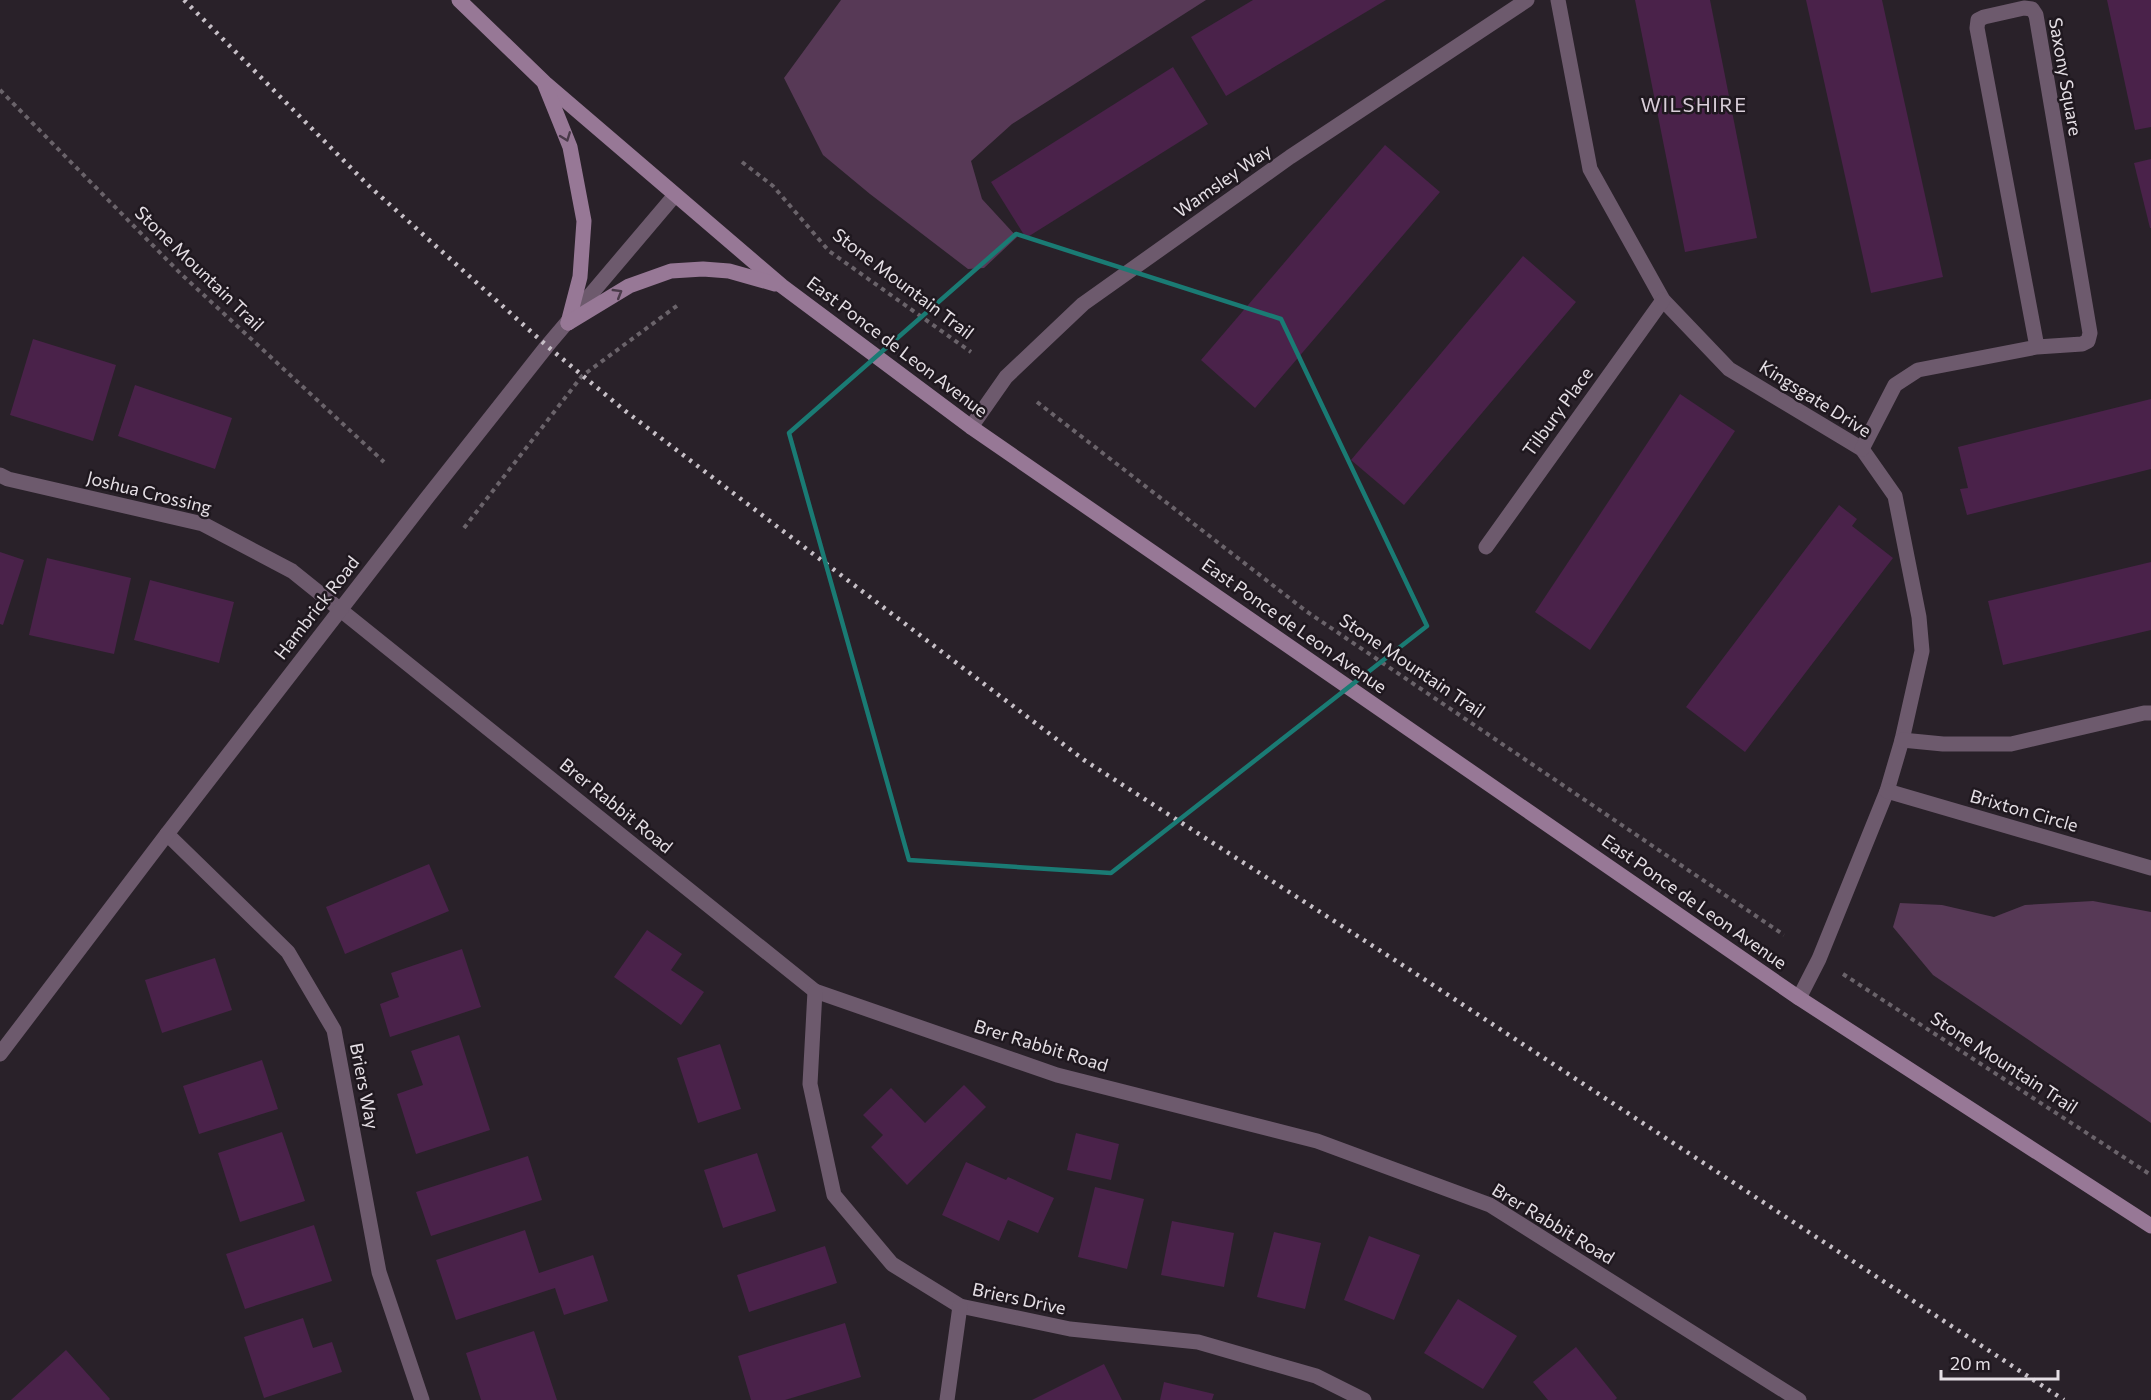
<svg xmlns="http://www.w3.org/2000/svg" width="2151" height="1400" font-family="Commissioner,sans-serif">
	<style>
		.green { fill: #573956 }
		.building { fill: #4a224a }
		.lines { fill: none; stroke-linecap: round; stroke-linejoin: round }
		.path { stroke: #6a636a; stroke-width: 4; stroke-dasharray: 4.5 4.5; stroke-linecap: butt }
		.minor { stroke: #6d5a6d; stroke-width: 15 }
		.tertiary { stroke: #6d5a6d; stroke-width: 15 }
		.secondary { stroke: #977896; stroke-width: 15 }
		.rail { stroke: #c7c0c7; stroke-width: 4.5; stroke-dasharray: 3 6; stroke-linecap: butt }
		.oneway { stroke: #493a49 }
		.marked { fill: none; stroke: #1a7b74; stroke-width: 4.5; stroke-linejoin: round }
		.labels { text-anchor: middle; stroke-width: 5; stroke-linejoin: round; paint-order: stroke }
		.street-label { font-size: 18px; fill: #e5dfe5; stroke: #1f181f }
		.neighbourhood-label { font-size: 20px; letter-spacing: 1.5px; fill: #d9ced9; stroke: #1f181f }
	</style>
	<rect width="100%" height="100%" fill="#292129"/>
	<!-- green -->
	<g class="green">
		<polygon points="841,0 1206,0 1012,124 971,161 982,199 1017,237 984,268 968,269 870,194 823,155 784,78"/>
		<polygon points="2093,901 2151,912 2151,1123 1933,975 1893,927 1900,903 1942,905 1994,917 2025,905"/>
	</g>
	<!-- building -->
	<g class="building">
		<polygon points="1253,0 1386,0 1226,96 1191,37"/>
		<polygon points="1635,0 1710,0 1757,238 1685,252"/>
		<polygon points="1806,0 1882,0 1943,277 1871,293"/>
		<polygon points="2107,0 2151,0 2151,127 2135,130"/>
		<polygon points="1173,67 1208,124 1026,238 991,182"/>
		<polygon points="1385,145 1440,192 1255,408 1201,360"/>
		<polygon points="2151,159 2151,228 2150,228 2134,163"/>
		<polygon points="1523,256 1576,302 1404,505 1351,460"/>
		<polygon points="33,339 116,365 93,441 10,415"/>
		<polygon points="135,385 232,418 215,469 118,436"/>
		<polygon points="1680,394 1735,431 1590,650 1535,612"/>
		<polygon points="2151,399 2151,469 1967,515 1960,489 1968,488 1958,447"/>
		<polygon points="1839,505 1857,519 1852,526 1893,558 1745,752 1686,707"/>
		<polygon points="0,552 24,560 3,625 0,624"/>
		<polygon points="47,558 131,578 114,654 29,635"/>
		<polygon points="2151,562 2151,630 2003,665 1988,601"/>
		<polygon points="150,580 234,602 219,663 134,640"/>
		<polygon points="429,864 449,911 345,954 326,907"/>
		<polygon points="647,930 682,954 671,970 704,992 681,1025 614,977"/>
		<polygon points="462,949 481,1007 390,1037 380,1004 399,997 391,973"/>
		<polygon points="215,958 232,1010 162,1033 145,980"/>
		<polygon points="459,1035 490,1130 416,1154 397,1094 423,1085 411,1051"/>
		<polygon points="720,1044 741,1109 698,1123 677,1058"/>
		<polygon points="262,1060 278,1109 199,1134 183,1086"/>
		<polygon points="964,1085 986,1107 907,1185 871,1147 883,1135 863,1115 891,1088 925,1123"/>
		<polygon points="282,1132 305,1201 240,1222 218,1153"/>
		<polygon points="1076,1133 1119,1144 1111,1180 1067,1170"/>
		<polygon points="757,1153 776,1211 723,1228 704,1170"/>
		<polygon points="528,1156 542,1200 431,1236 416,1192"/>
		<polygon points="966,1162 1006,1180 1008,1177 1054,1198 1038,1233 1008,1220 999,1241 942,1215"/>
		<polygon points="1095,1187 1144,1199 1127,1269 1078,1257"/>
		<polygon points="1172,1221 1234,1233 1224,1287 1161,1275"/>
		<polygon points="314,1225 332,1281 245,1309 226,1254"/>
		<polygon points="525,1230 539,1273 593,1255 608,1301 564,1315 555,1288 456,1320 436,1260"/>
		<polygon points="1274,1232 1321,1243 1305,1309 1257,1297"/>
		<polygon points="1369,1236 1420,1255 1394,1320 1344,1300"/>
		<polygon points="825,1246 837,1283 749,1312 737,1275"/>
		<polygon points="1458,1299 1517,1336 1483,1389 1424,1353"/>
		<polygon points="303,1318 313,1348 332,1342 342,1372 264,1398 244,1337"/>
		<polygon points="845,1323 861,1377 785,1400 751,1400 738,1356"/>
		<polygon points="534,1331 557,1400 481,1400 466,1353"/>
		<polygon points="1576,1347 1617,1398 1615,1400 1548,1400 1533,1382"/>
		<polygon points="66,1350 110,1399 109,1400 11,1400"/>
		<polygon points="1104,1364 1122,1400 1032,1400"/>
		<polygon points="1164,1382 1214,1394 1212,1400 1160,1400"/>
	</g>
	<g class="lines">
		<!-- path -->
		<g class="path">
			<polyline points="0,90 180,273 384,462"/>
			<polyline points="742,162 773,186 829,251 971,352"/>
			<polyline points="1037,402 1306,611 1784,935"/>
			<polyline points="464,528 582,376 678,305"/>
			<polyline points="1843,974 2151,1175"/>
		</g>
		<!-- minor -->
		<g class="minor">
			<polyline points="1558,0 1590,169 1663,300 1729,369 1862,449 1895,496 1919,617 1922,651 1902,740 1887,791 1819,959 1799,998"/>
			<polyline points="971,427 1006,377 1083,304 1290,157 1527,0"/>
			<polyline points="1862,449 1895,385 1918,370 2037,347 1977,28 1978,20 1984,17 2024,8 2032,9 2036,15 2090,333 2088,341 2082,344 2037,347"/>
			<polyline points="0,475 8,479 203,524 292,571 815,991 1057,1075 1317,1141 1490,1205 1799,1400"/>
			<polyline points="1486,547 1663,300"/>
			<polyline points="1902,740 1943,744 2011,744 2144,713 2151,713"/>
			<polyline points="1887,791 2151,868"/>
			<polyline points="167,834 288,952 334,1030 379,1272 422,1400"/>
			<polyline points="815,991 810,1084 834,1195 892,1264 960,1306 1070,1329 1198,1342 1316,1376 1364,1400"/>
			<polyline points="947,1400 960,1306"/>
		</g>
		<!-- tertiary -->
		<polyline class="tertiary" points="0,1054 167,834 426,499 547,346 675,195"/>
		<!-- secondary -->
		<g class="secondary">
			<polyline points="459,0 545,83 782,286 971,427 1799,998 2151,1226"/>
			<polyline points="545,85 570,147 584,221 580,277 568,323"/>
			<polyline points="568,323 629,286 671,271 703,269 729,271 775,284"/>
		</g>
		<!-- rail -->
		<polyline class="rail" points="184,0 368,185 547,346 624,410 1084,760 1404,966 2064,1400"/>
	</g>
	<!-- one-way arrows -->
	<defs><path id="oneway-chevron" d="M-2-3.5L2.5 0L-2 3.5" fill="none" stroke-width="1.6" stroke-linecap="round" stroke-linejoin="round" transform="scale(1.5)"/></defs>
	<g class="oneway">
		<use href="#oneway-chevron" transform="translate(566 137) rotate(69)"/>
		<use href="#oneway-chevron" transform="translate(618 293) rotate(-31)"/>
	</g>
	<!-- marked area -->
	<path class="marked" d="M1016,234L1281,319L1427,626L1111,873L909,860L789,433Z"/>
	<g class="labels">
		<!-- street labels -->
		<g class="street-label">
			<text transform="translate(2065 77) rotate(80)" y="6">Saxony Square</text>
			<text transform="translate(1223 181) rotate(-35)" y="6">Wamsley Way</text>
			<text transform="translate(199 269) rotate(44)" y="6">Stone Mountain Trail</text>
			<text transform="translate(903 284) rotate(37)" y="6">Stone Mountain Trail</text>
			<text transform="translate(897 347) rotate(37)" y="6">East Ponce de Leon Avenue</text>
			<text transform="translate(1815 399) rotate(32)" y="6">Kingsgate Drive</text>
			<text transform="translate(1558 412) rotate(-54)" y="6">Tilbury Place</text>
			<text transform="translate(149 493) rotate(14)" y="6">Joshua Crossing</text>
			<text transform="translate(317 608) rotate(-52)" y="6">Hambrick Road</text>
			<text transform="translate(1294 626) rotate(35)" y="6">East Ponce de Leon Avenue</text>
			<text transform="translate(1412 666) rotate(34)" y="6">Stone Mountain Trail</text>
			<text transform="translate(616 806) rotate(39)" y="6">Brer Rabbit Road</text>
			<text transform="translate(2024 811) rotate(16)" y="6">Brixton Circle</text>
			<text transform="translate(1694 902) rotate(35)" y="6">East Ponce de Leon Avenue</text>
			<text transform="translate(1041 1046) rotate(17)" y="6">Brer Rabbit Road</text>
			<text transform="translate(2004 1063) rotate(33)" y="6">Stone Mountain Trail</text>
			<text transform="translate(364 1086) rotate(79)" y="6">Briers Way</text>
			<text transform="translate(1553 1224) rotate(31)" y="6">Brer Rabbit Road</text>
			<text transform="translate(1019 1299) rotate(12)" y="6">Briers Drive</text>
		</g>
		<!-- neighbourhood labels -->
		<g class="neighbourhood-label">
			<text x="1694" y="112">WILSHIRE</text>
		</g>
	</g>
	<!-- scale -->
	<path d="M1941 1370v9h117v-9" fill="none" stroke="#e5dfe5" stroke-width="3"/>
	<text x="1950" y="1370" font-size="18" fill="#e5dfe5" stroke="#1f181f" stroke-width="4.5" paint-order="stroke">20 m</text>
</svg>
